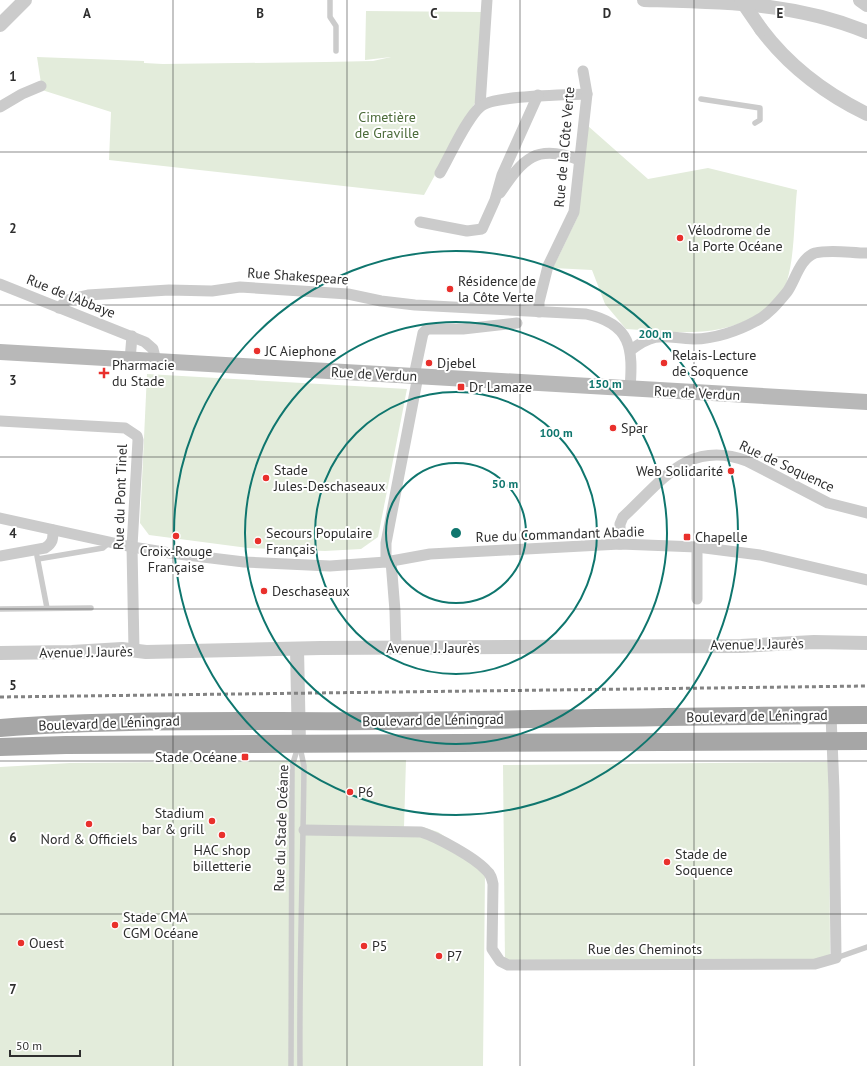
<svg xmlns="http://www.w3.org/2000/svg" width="867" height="1066" font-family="'PT Sans',sans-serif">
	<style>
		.green { fill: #e3ecdb }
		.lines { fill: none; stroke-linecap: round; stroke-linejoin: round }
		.service { stroke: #cbcbcb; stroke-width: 5.5 }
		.minor { stroke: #cbcbcb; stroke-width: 11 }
		.tertiary { stroke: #cbcbcb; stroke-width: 14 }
		.secondary { stroke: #b8b8b8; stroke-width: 16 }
		.primary { stroke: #a6a6a6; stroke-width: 18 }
		.rail { stroke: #838383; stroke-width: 3; stroke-dasharray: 4 3; stroke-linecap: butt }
		.tertiary-bridge { stroke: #cbcbcb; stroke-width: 14 }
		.grid { fill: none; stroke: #2e2e2e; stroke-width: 1; stroke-opacity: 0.55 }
		.ring { fill: none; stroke: #0f766e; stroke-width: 2 }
		.poi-dot { fill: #e9302c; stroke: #fff; stroke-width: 1.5 }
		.labels { text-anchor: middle; stroke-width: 4; stroke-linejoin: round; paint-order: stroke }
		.park-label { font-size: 14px; fill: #4c6b3a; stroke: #fff }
		.street-label { font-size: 14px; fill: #2e2e2e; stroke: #fff }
		.poi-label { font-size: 14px; fill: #2e2e2e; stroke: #fff; text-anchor: start }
		.grid-label { font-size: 13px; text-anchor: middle; font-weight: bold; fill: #2e2e2e; stroke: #fff; stroke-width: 4; stroke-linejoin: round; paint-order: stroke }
		.centre { fill: #0f766e; stroke: #fff; stroke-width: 2 }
		.ring-label { font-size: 12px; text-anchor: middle; font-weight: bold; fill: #0f766e; stroke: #fff; stroke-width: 4; stroke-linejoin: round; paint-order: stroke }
	</style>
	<rect width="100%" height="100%" fill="#fff"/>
	<!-- green -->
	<g class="green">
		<polygon points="366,11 483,12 476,101 424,195 109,160 111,112 42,90 37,57 144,61 144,63 163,64 326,62 373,61 391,57 365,60"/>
		<path d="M588,126L648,179L708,168L797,190C794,219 795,254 787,281C782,296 770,307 757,315C717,339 671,332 626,329L605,304L592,270L553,268L578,216Z"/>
		<polygon points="147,374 407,389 378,537 361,549 325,551 248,548 149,535 140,523"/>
		<polygon points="406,760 404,827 423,827 438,832 477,857 485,874 483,1066 0,1066 0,767 70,763"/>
		<polygon points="829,762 830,960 505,963 503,765"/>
	</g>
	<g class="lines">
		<!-- service -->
		<g class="service">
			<polyline points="330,0 330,17 336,26 336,51"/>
			<polyline points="701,99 760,108 760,120 755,123"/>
			<polyline points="37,556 47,608"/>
			<polyline points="38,559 103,548 110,542"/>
			<polyline points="0,609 91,608"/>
			<path d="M300,747L304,766C303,866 299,966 300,1066"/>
			<polyline points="836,958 867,947"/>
			<polyline points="291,1066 292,766 298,747"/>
		</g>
		<!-- minor -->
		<g class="minor">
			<polyline points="480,106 487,0"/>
			<polyline points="0,107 22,94 41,86"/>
			<path d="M440,173C450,156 466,119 480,107C492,95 567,95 587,94"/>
			<path d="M500,193C523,159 536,143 579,160"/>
			<polyline points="420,222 467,231 482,229 495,200 502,175 538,95"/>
			<polyline points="0,284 145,342 153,349 156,361"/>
			<path d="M59,308L67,300L88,295L169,290L212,291L240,287L348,294L381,301L415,305L586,314C632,324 633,349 630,389"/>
			<polyline points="539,312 539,302 548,266 574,212 587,94 583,71"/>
			<path d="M631,350C657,330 665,338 694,339C714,339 738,331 756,321C768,315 778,303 787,292C795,281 800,258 815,253C831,249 851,253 867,253"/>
			<polyline points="130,360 132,336"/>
			<polyline points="414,376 423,333 427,329 463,329 517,323"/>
			<polyline points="0,421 125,428 137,436 138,440 132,547 134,650"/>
			<polyline points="0,518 132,547 170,553 244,562 330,566 386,562 430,554 620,544 697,547 760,555 867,580"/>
			<path d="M620,544V524L623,517C662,481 688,439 747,461L828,503L867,513"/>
			<polyline points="697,547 697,599"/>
			<path d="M0,556L45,548C53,543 53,539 53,530"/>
			<polyline points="391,561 395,611 396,648"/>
			<polyline points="386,562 386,543 418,376"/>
			<path d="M304,830L421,832C437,837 474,857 486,870C491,874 492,879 493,884L492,949L500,961L508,965L815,964L836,958L834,790L831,715"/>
		</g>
		<!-- tertiary -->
		<g class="tertiary">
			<path d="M644,0C722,2 794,2 867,32"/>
			<polyline points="860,0 867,5"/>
			<polyline points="0,25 25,0"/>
			<path d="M761,29C788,65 826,94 867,114"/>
			<polyline points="297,649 299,745"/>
			<polyline points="0,653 72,652 122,649 146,652 321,648 741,646 814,642 867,643"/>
		</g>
		<!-- secondary -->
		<polyline class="secondary" points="0,352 867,402"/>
		<!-- primary -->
		<g class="primary">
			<path d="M0,728C126,718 252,722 379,721C542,720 704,715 867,715"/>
			<polyline points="0,747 66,745 867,741"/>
		</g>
		<!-- rail -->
		<polyline class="rail" points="0,697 867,686"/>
		<!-- tertiary-bridge -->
		<polyline class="tertiary-bridge" points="741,0 761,29"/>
	</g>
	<!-- grid -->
	<path class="grid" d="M173,0V1066M347,0V1066M520,0V1066M694,0V1066M0,152H867M0,305H867M0,457H867M0,609H867M0,761H867M0,914H867"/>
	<!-- distance rings -->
	<g class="ring">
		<circle cx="456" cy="533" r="70"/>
		<circle cx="456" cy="533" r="141"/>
		<circle cx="456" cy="533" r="211"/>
		<circle cx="456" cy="533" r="282"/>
	</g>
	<!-- markers -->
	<g class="poi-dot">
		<circle cx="680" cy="238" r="4"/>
		<circle cx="450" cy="289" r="4"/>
		<circle cx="257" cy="351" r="4"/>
		<circle cx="429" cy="363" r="4"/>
		<circle cx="664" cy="363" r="4"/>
		<path d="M102 367h4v4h4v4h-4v4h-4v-4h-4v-4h4z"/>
		<rect x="457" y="383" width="8" height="8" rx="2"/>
		<circle cx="613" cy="428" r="4"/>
		<circle cx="731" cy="471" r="4"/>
		<circle cx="266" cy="478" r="4"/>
		<circle cx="176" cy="536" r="4"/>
		<rect x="683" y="533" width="8" height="8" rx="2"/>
		<circle cx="258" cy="541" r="4"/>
		<circle cx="264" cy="591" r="4"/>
		<rect x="241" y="753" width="8" height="8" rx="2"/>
		<circle cx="350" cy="792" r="4"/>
		<circle cx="212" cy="821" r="4"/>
		<circle cx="89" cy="824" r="4"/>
		<circle cx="222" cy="835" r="4"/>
		<circle cx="667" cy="862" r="4"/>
		<circle cx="115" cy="925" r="4"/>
		<circle cx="21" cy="943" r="4"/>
		<circle cx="364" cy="946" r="4"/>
		<circle cx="439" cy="956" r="4"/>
	</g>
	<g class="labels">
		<!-- park labels -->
		<g class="park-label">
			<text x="387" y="122">Cimetière<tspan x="387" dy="16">de Graville</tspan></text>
		</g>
		<!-- street labels -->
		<g class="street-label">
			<text transform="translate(564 147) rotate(-85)" y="5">Rue de la Côte Verte</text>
			<text transform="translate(298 276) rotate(4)" y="5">Rue Shakespeare</text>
			<text transform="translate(71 296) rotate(22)" y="5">Rue de l'Abbaye</text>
			<text transform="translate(374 374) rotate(3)" y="5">Rue de Verdun</text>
			<text transform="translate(697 393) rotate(3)" y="5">Rue de Verdun</text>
			<text transform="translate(787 466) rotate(25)" y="5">Rue de Soquence</text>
			<text transform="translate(120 497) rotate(-88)" y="5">Rue du Pont Tinel</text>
			<text transform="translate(560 534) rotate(-2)" y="5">Rue du Commandant Abadie</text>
			<text transform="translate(757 644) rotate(-1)" y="5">Avenue J. Jaurès</text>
			<text x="433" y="653">Avenue J. Jaurès</text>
			<text transform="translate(86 652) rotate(-1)" y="5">Avenue J. Jaurès</text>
			<text transform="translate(757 716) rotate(-1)" y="5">Boulevard de Léningrad</text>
			<text transform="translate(433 720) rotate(-1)" y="5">Boulevard de Léningrad</text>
			<text transform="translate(109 723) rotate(-2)" y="5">Boulevard de Léningrad</text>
			<text transform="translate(281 828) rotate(-88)" y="5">Rue du Stade Océane</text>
			<text x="645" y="954">Rue des Cheminots</text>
		</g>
		<!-- poi labels -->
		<g class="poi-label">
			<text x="688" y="235">Vélodrome de<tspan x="688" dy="16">la Porte Océane</tspan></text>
			<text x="458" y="286">Résidence de<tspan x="458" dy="16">la Côte Verte</tspan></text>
			<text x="265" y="356">JC Aiephone</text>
			<text x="672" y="360">Relais-Lecture<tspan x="672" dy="16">de Soquence</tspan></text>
			<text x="437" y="368">Djebel</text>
			<text x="112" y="370">Pharmacie<tspan x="112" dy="16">du Stade</tspan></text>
			<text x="469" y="392">Dr Lamaze</text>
			<text x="621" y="433">Spar</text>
			<text x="274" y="475">Stade<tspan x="274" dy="16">Jules-Deschaseaux</tspan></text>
			<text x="723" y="476" text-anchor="end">Web Solidarité</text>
			<text x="266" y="538">Secours Populaire<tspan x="266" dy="16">Français</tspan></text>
			<text x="695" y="542">Chapelle</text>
			<text x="176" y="556" text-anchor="middle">Croix-Rouge<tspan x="176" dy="16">Française</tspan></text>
			<text x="272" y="596">Deschaseaux</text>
			<text x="237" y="762" text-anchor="end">Stade Océane</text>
			<text x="358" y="797">P6</text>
			<text x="204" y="818" text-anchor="end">Stadium<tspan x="204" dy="16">bar &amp; grill</tspan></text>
			<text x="89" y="844" text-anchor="middle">Nord &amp; Officiels</text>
			<text x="222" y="855" text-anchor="middle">HAC shop<tspan x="222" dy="16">billetterie</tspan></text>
			<text x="675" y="859">Stade de<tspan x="675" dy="16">Soquence</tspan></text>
			<text x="123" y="922">Stade CMA<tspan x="123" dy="16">CGM Océane</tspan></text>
			<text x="29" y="948">Ouest</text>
			<text x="372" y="951">P5</text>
			<text x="447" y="961">P7</text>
		</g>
	</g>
	<g class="grid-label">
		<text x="87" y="18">A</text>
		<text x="260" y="18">B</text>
		<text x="434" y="18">C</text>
		<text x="607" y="18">D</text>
		<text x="780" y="18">E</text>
		<text x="13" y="81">1</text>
		<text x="13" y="233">2</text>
		<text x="13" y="385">3</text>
		<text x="13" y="538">4</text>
		<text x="13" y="690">5</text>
		<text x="13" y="842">6</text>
		<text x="13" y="994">7</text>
	</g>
	<circle cx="456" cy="533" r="6" class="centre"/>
	<g class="ring-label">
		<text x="655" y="338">200 m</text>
		<text x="605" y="388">150 m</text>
		<text x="556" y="437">100 m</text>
		<text x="505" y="488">50 m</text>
	</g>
	<!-- scale -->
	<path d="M10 1050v6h70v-6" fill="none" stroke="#2e2e2e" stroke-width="2"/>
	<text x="16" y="1050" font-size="12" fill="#2e2e2e" stroke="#ffffff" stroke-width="3" paint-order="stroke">50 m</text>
</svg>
